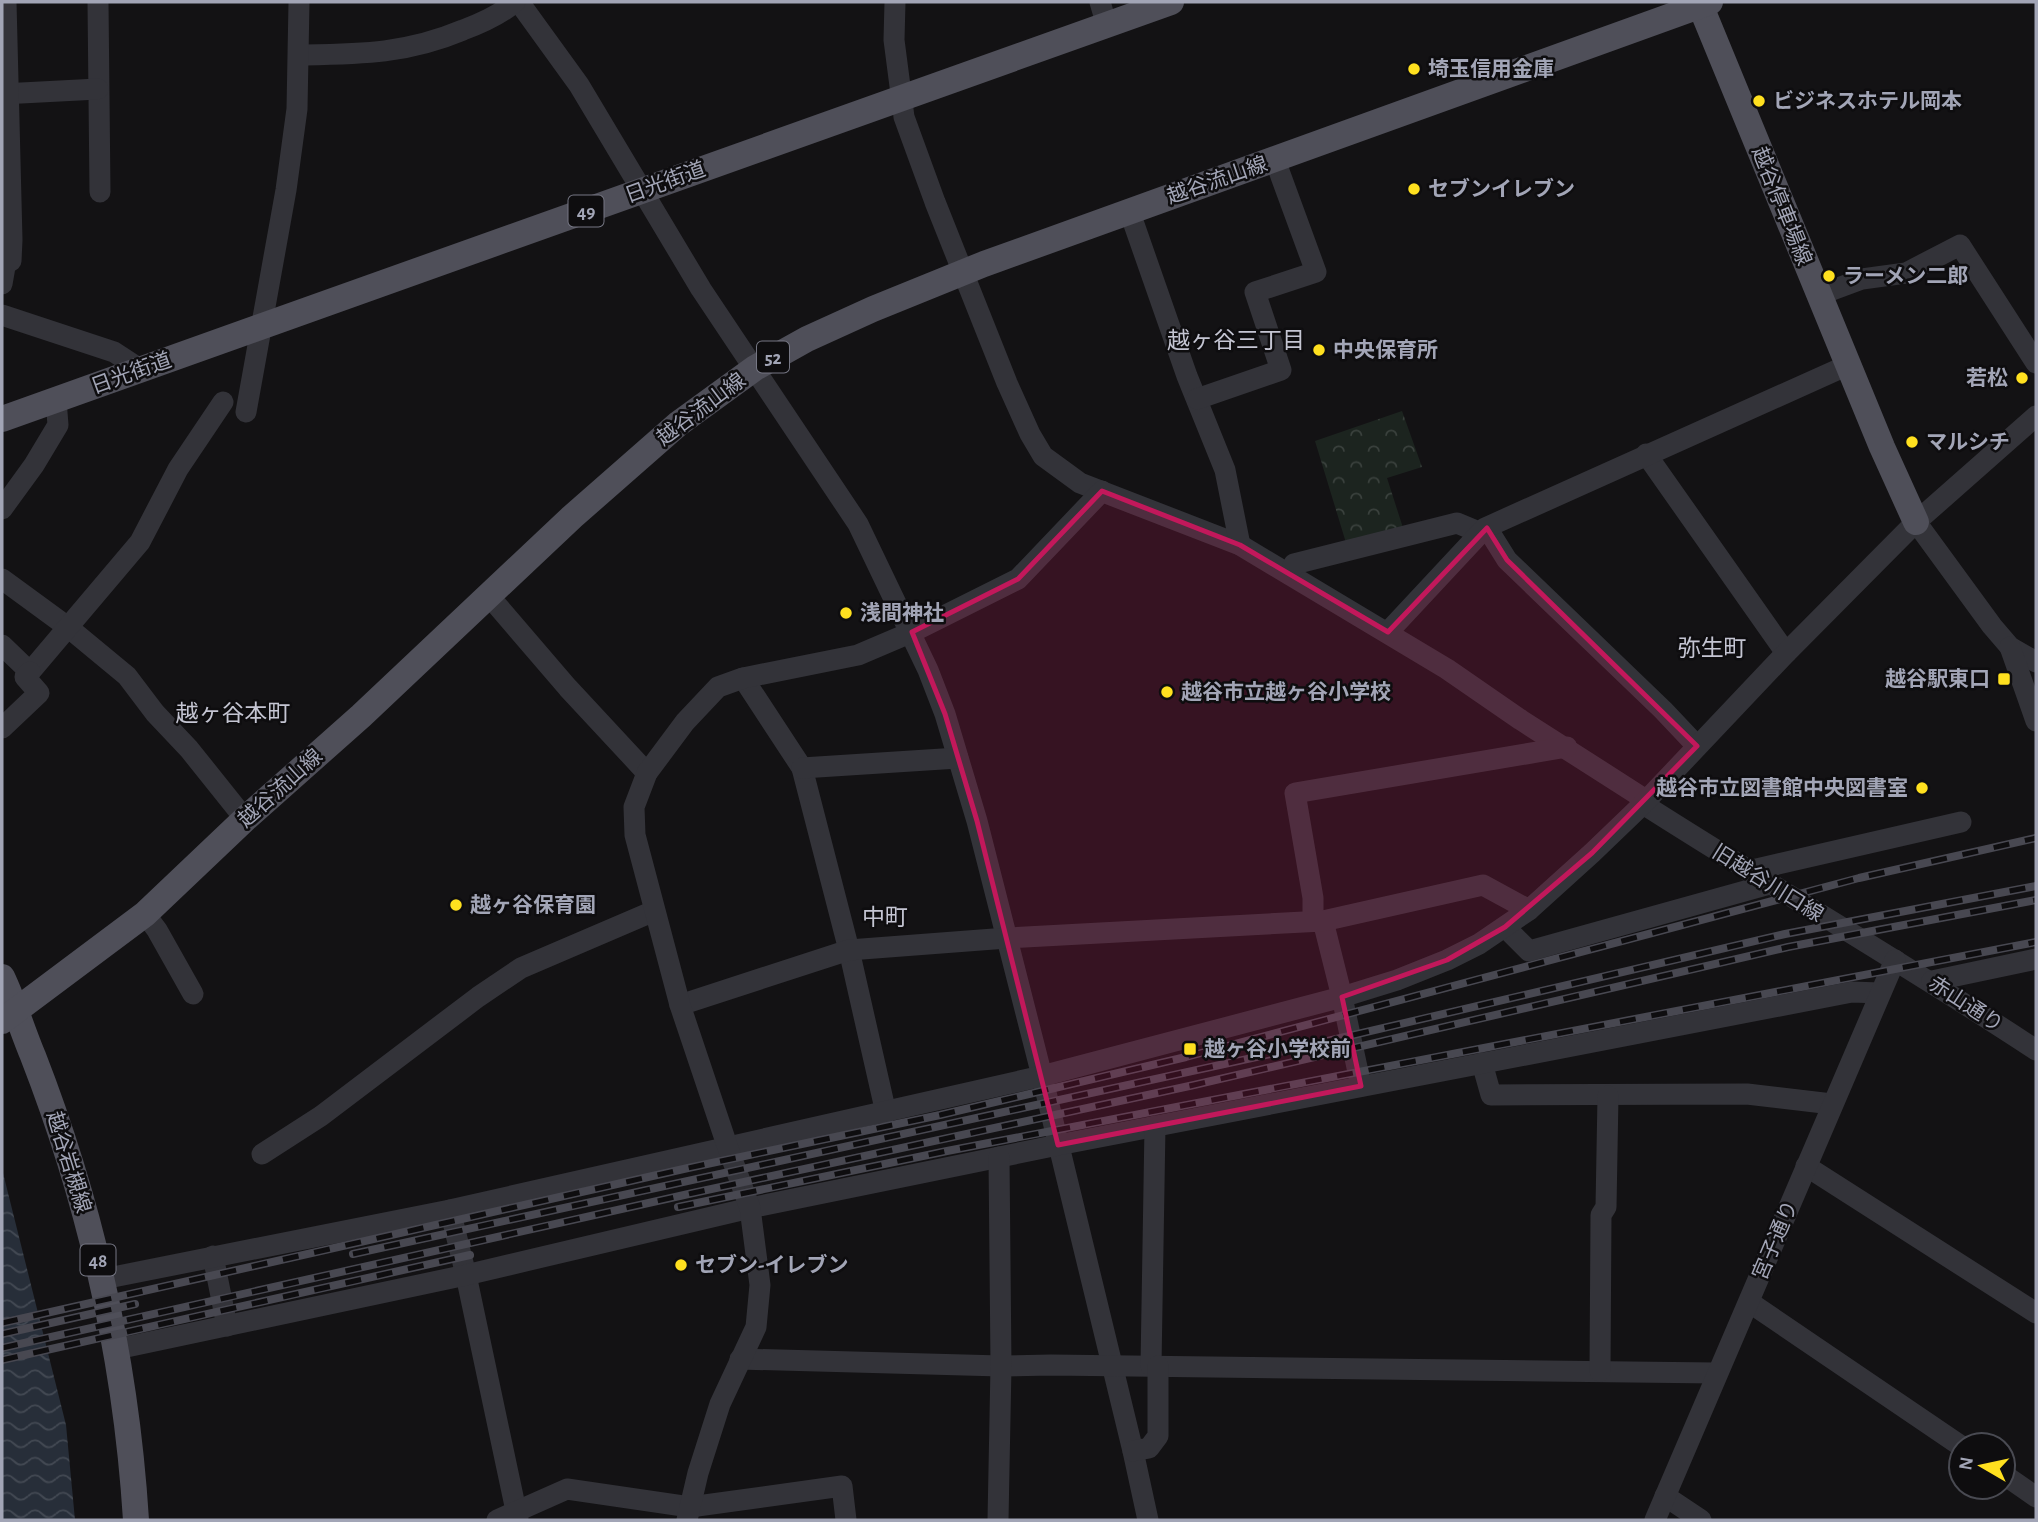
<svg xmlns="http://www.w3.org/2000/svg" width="2038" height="1522" font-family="'Alegreya Sans','Noto Sans JP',sans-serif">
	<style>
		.forest { fill: url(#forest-crowns) }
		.water { fill: url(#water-waves) }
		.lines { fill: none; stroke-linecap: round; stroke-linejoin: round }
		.minor { stroke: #333339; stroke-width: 21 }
		.major { stroke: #4f4f59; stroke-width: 26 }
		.rail-casing { stroke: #484851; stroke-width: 8 }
		.rail { stroke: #0e0d0f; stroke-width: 5; stroke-dasharray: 16; stroke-linecap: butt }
		.marked { fill: #c2185b; fill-opacity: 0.2; stroke: #c2185b; stroke-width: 5; stroke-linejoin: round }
		.poi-dot { fill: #ffe01f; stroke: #0e0d0f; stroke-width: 2.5 }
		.labels { text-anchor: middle; stroke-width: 5; stroke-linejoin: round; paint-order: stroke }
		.shield { fill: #0e0d0f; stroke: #767784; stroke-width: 2 }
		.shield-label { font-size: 19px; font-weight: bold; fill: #a2a5b6 }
		.poi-label { font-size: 21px; font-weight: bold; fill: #a2a5b6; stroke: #0e0d0f; text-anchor: start }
		.street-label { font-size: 21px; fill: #a2a5b6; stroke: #0e0d0f }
		.neighbourhood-label { font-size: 23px; fill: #c4c5d2; stroke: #0e0d0f }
	</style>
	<defs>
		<pattern id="forest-crowns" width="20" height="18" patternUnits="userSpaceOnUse" patternTransform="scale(1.75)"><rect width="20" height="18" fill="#1c241f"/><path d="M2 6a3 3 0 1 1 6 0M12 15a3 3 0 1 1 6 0" fill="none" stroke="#3a413d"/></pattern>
		<pattern id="water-waves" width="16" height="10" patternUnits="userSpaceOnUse" patternTransform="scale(1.75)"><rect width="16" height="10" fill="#272e39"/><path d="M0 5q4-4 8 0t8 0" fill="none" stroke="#434953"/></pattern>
	</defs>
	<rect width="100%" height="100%" fill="#131214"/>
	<!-- forest -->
	<polygon class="forest" points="1402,411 1422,467 1387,478 1404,531 1347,546 1315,441"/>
	<!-- water -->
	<polygon class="water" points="2,1169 66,1425 75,1520 3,1520"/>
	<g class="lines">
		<!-- minor -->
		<g class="minor">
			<polyline points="98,2 100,192"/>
			<polyline points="519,2 579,85 701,289 858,524 928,670 945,714 977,821 1042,1076 1133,1451 1148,1520"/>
			<polyline points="895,2 894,40 904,117 935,202 1007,383 1030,434 1043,456 1080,483 1240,545 1447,669 1521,720 1646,800"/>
			<polyline points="1100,2 1107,26"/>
			<path d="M299,55C360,54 406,54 463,30C482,23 500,15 515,2"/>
			<polyline points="2,94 98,89"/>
			<polyline points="1129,210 1187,376 1225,470 1240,545"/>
			<polyline points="2,284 6,261 11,261 12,240 6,2"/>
			<polyline points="1819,295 1862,279 1906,273 1960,245 2036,363"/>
			<polyline points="2,315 114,352 140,369"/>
			<polyline points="1197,399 1281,370 1255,292 1316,272 1275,160"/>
			<polyline points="246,412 286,190 297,109 299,2"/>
			<polyline points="1646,454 1786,653"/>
			<polyline points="2,509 34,465 58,425 56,400"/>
			<polyline points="1916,522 1992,626 2010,647 2036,662"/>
			<polyline points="1487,528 1507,560 1663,710 1697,746"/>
			<polyline points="1289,574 1294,564 1457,523 1481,533"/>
			<polyline points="2,579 69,628 127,676 155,713 189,749 245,819"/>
			<polyline points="489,596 568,688 647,773"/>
			<polyline points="1388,632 1485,528 1848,365"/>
			<polyline points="2,645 30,672 140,542 178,469 223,402"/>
			<polyline points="2010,647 2036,721"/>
			<polyline points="743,678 802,768 849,950 886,1113"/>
			<polyline points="2,728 39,693 25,677 30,672"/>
			<polyline points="802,768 958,758"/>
			<path d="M1643,804C1773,887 1907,965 2036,1050"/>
			<polyline points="1748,871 1961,822"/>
			<polyline points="145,914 157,930 193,994"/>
			<polyline points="1313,921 1313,898 1295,793 1567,747"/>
			<polyline points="1323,921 1342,997 1361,1086"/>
			<polyline points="1505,927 1529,951 1770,884"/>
			<polyline points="1932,981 2036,959"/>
			<polyline points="680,1005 849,950 1007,938 1323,921 1483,885 1529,910"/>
			<polyline points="1482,1063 1491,1095 1747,1094 1832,1104"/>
			<polyline points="262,1154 321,1116 478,997 521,968 654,911"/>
			<polyline points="1806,1166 2036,1313"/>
			<polyline points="450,1210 466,1275 518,1520"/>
			<polyline points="213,1256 227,1326"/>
			<polyline points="103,1279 450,1210 1042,1076 1342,997 1397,980 1447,960 1479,944 1529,910 1592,853 1643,804 1786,653 1916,522 2036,416"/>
			<polyline points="1749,1302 1961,1446"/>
			<polyline points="117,1349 466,1275 750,1208 1058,1145 1852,992 1880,993"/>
			<polyline points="740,1359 1001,1366 1051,1365 1716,1373"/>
			<polyline points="1151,1366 1155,1126"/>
			<polyline points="1600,1371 1601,1215 1606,1207 1608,1096"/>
			<polyline points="1133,1451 1149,1448 1158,1436 1158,1366"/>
			<polyline points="2003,1474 2036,1497"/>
			<polyline points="1665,1496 1701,1520"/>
			<polyline points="497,1520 567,1489 690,1507 842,1486 846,1520"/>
			<polyline points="687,1520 698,1473 720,1404 756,1327 760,1285 750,1208 728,1148 680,1005 635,835 634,807 647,773 685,722 718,687 743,678 858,655 912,632 1018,579 1102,491"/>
			<polyline points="998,1520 1001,1366 999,1157"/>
			<polyline points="1655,1520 1895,960"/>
		</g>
		<!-- major -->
		<g class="major">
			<polyline points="1699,2 1882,447 1916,522"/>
			<polyline points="2,419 1171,2"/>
			<path d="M2,977C14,1002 22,1030 33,1056C91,1205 126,1360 136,1520"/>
			<polyline points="2,1021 145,914 245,819 361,716 572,517 678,424 755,368 807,339 873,309 984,264 1710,2"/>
		</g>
		<defs>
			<g id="rail">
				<polyline points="678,1207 947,1151 2036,942"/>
				<polyline points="353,1254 1302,1047 1785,934 2036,886"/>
				<polyline points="2,1323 688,1168 940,1115 1186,1057 1859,878 2036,838"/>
				<polyline points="2,1334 135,1304"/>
				<polyline points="2,1348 693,1193 1194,1085 1788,947 2036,900"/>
				<polyline points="2,1360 470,1255"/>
			</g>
		</defs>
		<!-- rail casing -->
		<use href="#rail" class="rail-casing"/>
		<!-- rail -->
		<use href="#rail" class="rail"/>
	</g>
	<!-- marked area -->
	<path class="marked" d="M1102,491L1240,545L1388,632L1487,528L1507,560L1697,746L1592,853L1505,927L1447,960L1342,997L1361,1086L1058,1145L977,821L945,714L912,632L1018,579Z"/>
	<!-- markers -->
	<g class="poi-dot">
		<circle cx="1414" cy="69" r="7"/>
		<circle cx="1759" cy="101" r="7"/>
		<circle cx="1414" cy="189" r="7"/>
		<circle cx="1829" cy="276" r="7"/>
		<circle cx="1319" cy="350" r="7"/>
		<circle cx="2022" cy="378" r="7"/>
		<circle cx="1912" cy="442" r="7"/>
		<circle cx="846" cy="613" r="7"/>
		<rect x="1997" y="672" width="14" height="14" rx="3.5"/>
		<circle cx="1167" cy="692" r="7"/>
		<circle cx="1922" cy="788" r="7"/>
		<circle cx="456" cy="905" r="7"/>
		<rect x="1183" y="1042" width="14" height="14" rx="3.5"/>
		<circle cx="681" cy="1265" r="7"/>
	</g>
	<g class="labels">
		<!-- shield labels -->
		<g class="shield">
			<rect x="568.5" y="195.5" width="35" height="31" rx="5"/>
			<rect x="757" y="341.5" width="32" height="31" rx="5"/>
			<rect x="80.5" y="1244.5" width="35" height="31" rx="5"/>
		</g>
		<g class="shield-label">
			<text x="586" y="218">49</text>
			<text x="773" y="364">52</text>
			<text x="98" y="1267">48</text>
		</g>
		<!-- poi labels -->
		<g class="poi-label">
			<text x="1428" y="76">埼玉信用金庫</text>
			<text x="1773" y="108">ビジネスホテル岡本</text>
			<text x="1428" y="196">セブンイレブン</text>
			<text x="1843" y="283">ラーメン二郎</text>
			<text x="1333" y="357">中央保育所</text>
			<text x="2008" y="385" text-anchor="end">若松</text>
			<text x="1926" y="449">マルシチ</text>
			<text x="860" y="620">浅間神社</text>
			<text x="1990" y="686" text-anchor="end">越谷駅東口</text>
			<text x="1181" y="699">越谷市立越ヶ谷小学校</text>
			<text x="1908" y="795" text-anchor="end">越谷市立図書館中央図書室</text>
			<text x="470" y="912">越ヶ谷保育園</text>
			<text x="1204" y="1056">越ヶ谷小学校前</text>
			<text x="695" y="1272">セブン-イレブン</text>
		</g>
		<!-- street labels -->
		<g class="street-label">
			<text transform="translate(1217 180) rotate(-19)" y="7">越谷流山線</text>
			<text transform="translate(665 182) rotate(-20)" y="7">日光街道</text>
			<text transform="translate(1782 206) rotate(68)" y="7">越谷停車場線</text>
			<text transform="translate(131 373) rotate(-20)" y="7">日光街道</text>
			<text transform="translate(701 409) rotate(-37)" y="7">越谷流山線</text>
			<text transform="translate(280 788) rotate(-42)" y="7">越谷流山線</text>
			<text transform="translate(1768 883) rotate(32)" y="7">旧越谷川口線</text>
			<text transform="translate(1966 1004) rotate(33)" y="7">赤山通り</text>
			<text transform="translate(69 1162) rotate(73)" y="7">越谷岩槻線</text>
			<text transform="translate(1775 1240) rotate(-67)" y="7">宮子通り</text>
		</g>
		<!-- neighbourhood labels -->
		<g class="neighbourhood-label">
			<text x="1236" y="348">越ヶ谷三丁目</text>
			<text x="1712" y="656">弥生町</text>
			<text x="233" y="721">越ヶ谷本町</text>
			<text x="885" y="925">中町</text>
		</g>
	</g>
	<!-- border -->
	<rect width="2038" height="1522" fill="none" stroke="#a2a5b6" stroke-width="7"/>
	<!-- north arrow -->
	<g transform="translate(1982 1466) rotate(279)"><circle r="33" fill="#0e0d0f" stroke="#494a52" stroke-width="2"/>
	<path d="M0-5L12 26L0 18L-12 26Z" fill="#ffe01f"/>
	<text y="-10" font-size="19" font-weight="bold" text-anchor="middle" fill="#a2a5b6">N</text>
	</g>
</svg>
